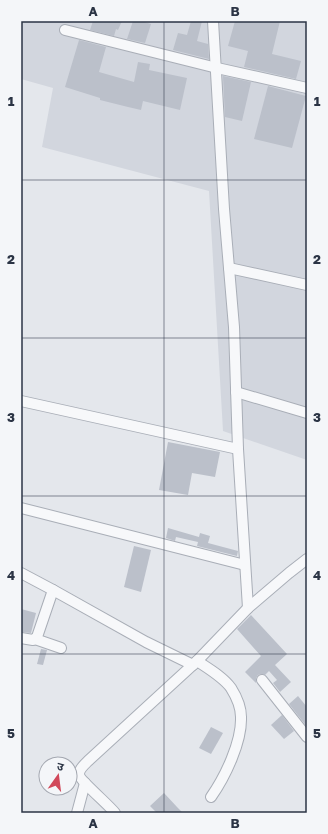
<svg xmlns="http://www.w3.org/2000/svg" width="328" height="834" font-family="'Golos Text','Noto Sans Devanagari',sans-serif">
	<style>
		.built { fill: #d2d6de }
		.building { fill: #bbc0ca }
		.lines { fill: none; stroke-linecap: round; stroke-linejoin: round }
		.minor-casing { stroke: #a9aeb7; stroke-width: 12 }
		.minor { stroke: #f7f8fa; stroke-width: 10 }
		.grid { fill: none; stroke: #2b3445; stroke-width: 1; stroke-opacity: 0.55 }
		.neatline { fill: none; stroke: #2b3445; stroke-width: 1.5 }
		.grid-label { font-size: 13px; text-anchor: middle; font-weight: bold; fill: #2b3445 }
	</style>
	<rect width="100%" height="100%" fill="#e4e7ec"/>
	<!-- built -->
	<polygon class="built" points="21,21 307,21 307,460 223,431 209,191 42,147 53,88 21,79"/>
	<!-- building -->
	<g class="building">
		<polygon points="93,21 122,21 118,30 116,29 114,36 90,30"/>
		<polygon points="133,21 141,21 151,24 145,43 127,39"/>
		<polygon points="191,21 202,21 197,41 208,44 209,59 173,50 178,33 187,35"/>
		<polygon points="235,21 280,21 272,54 301,61 296,79 244,67 248,51 228,46"/>
		<polygon points="79,40 106,47 99,72 134,82 138,62 150,64 149,70 187,78 180,110 143,101 141,110 128,107 100,100 100,98 65,87"/>
		<polygon points="223,76 251,82 242,121 225,117"/>
		<polygon points="268,86 306,96 292,148 254,139"/>
		<polygon points="168,442 220,452 215,477 192,473 188,495 159,490"/>
		<polygon points="168,528 199,537 200,533 210,536 208,543 238,551 237,556 197,546 198,542 176,537 175,541 166,538"/>
		<polygon points="134,546 151,550 141,592 124,587"/>
		<polygon points="21,609 36,613 31,633 21,632"/>
		<polygon points="251,615 287,654 275,665 291,682 280,692 273,683 277,680 269,671 265,675 261,674 258,675 256,678 256,683 245,672 261,656 237,629"/>
		<polygon points="41,649 47,650 43,665 37,664"/>
		<polygon points="298,696 307,707 307,727 289,704"/>
		<polygon points="282,715 294,731 284,739 271,725"/>
		<polygon points="211,727 223,733 211,754 199,748"/>
		<polygon points="164,793 177,807 183,813 157,813 150,806"/>
	</g>
	<g class="lines">
		<defs>
			<g id="minor">
				<polyline points="213,21 224,209 234,327 238,449 248,608"/>
				<polyline points="65,30 217,68 307,88"/>
				<polyline points="229,268 307,285"/>
				<polyline points="236,392 307,413"/>
				<polyline points="21,401 238,449"/>
				<polyline points="21,508 245,565"/>
				<polyline points="21,573 53,590 146,642 193,665"/>
				<polyline points="21,638 33,640 37,637 53,590"/>
				<polyline points="35,639 61,648"/>
				<path d="M197,661C209,669 223,677 231,688C236,696 241,707 241,717C242,742 225,777 211,797"/>
				<polyline points="262,680 307,737"/>
				<polyline points="77,813 85,783"/>
				<path d="M115,813C109,805 79,780 79,774C79,769 85,764 88,761L197,661L248,608L289,573L307,559"/>
			</g>
		</defs>
		<!-- minor casing -->
		<use href="#minor" class="minor-casing"/>
		<!-- minor -->
		<use href="#minor" class="minor"/>
	</g>
	<!-- grid -->
	<path class="grid" d="M164,21V813M21,180H307M21,338H307M21,496H307M21,654H307"/>
	<!-- border -->
	<rect width="328" height="834" fill="none" stroke="#f4f6f9" stroke-width="44"/>
	<!-- north arrow -->
	<g transform="translate(58 776) rotate(14)"><circle r="19" fill="#f4f6f9" stroke="#a4a8b1"/>
	<path d="M0-3L7 15L0 10L-7 15Z" fill="#d1495b"/>
	<text y="-6" font-size="11" font-weight="bold" text-anchor="middle" fill="#2b3445">उ</text>
	</g>
	<rect x="22" y="22" width="284" height="790" class="neatline"/>
	<g class="grid-label">
		<text x="93" y="16">A</text>
		<text x="235" y="16">B</text>
		<text x="11" y="106">1</text>
		<text x="317" y="106">1</text>
		<text x="11" y="264">2</text>
		<text x="317" y="264">2</text>
		<text x="11" y="422">3</text>
		<text x="317" y="422">3</text>
		<text x="11" y="580">4</text>
		<text x="317" y="580">4</text>
		<text x="11" y="738">5</text>
		<text x="317" y="738">5</text>
		<text x="93" y="828">A</text>
		<text x="235" y="828">B</text>
	</g>
</svg>
